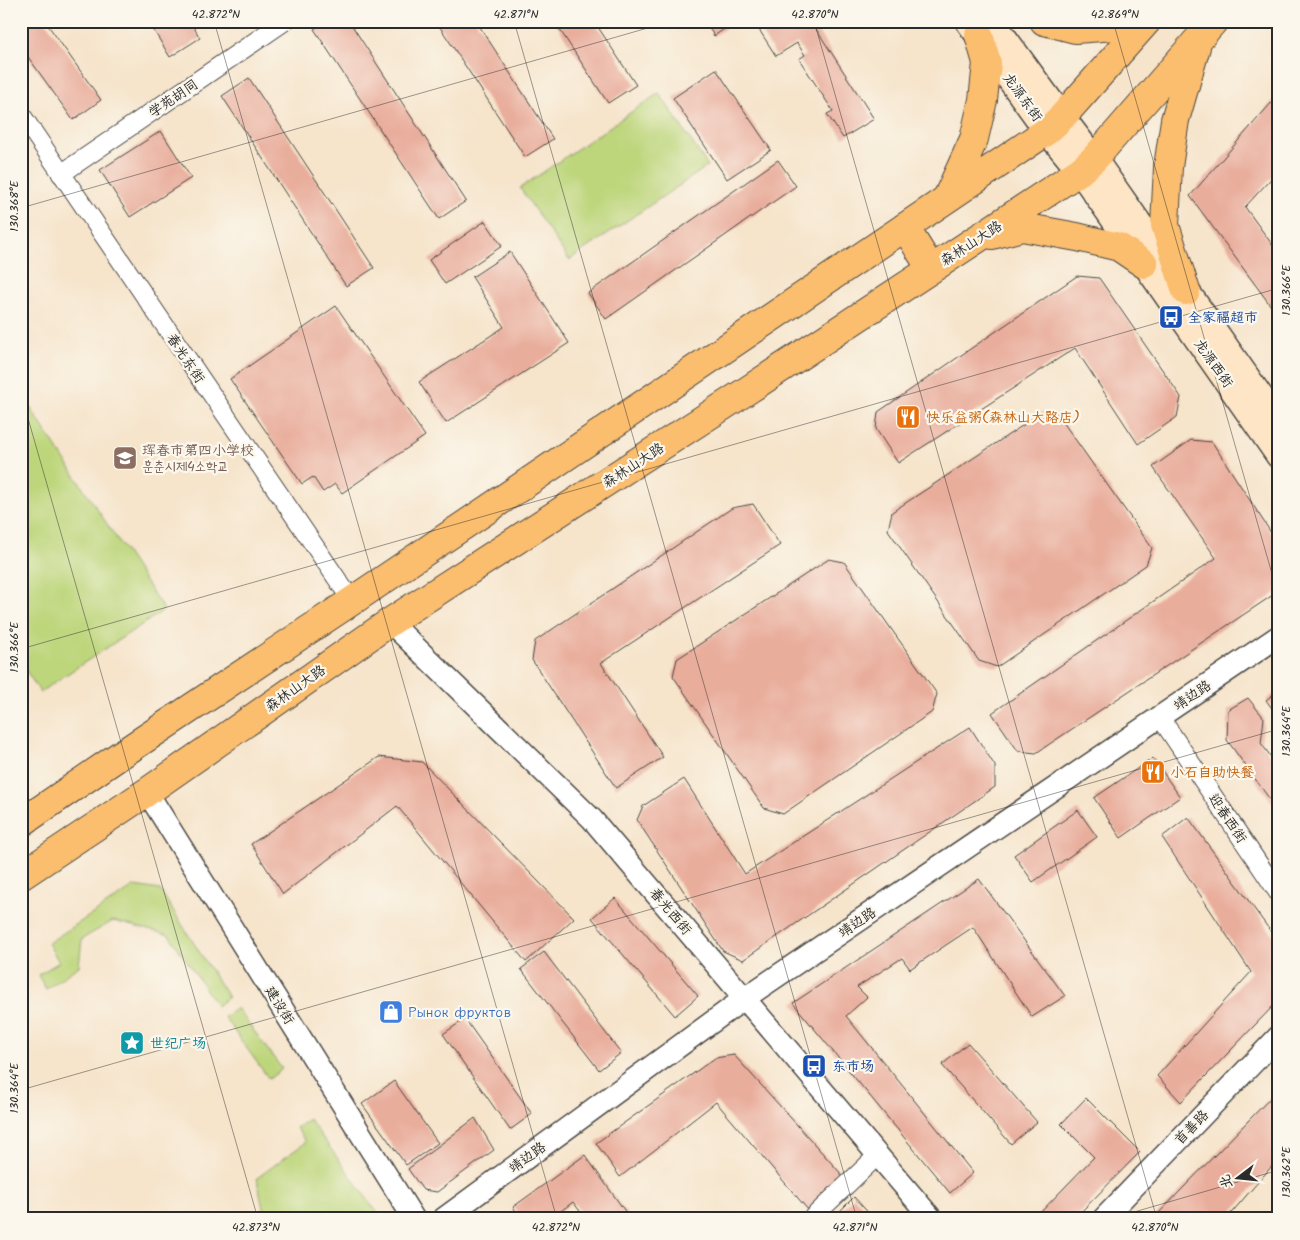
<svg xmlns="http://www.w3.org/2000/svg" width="1300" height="1240" font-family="Kalam,'LXGW WenKai TC','Poor Story',sans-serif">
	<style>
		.green { fill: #bdd67b; stroke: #748053 }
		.building { fill: #e9ad9c }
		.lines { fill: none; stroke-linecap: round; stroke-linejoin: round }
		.minor-casing { stroke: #494743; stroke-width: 20 }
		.tertiary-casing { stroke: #494743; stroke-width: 24 }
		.secondary-casing { stroke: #494743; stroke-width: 28 }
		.primary-casing { stroke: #494743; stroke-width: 30 }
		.minor { stroke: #fff; stroke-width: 18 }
		.tertiary { stroke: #fff; stroke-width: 21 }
		.secondary { stroke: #fde5c5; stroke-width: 25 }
		.primary { stroke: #fbbd6e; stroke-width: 28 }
		.ticks { fill: none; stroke: #2b2b2b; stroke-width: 1; stroke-opacity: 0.45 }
		.labels { text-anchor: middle; stroke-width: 4.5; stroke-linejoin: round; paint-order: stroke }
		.street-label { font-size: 14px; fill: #2b2b2b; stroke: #fbf7ec }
		.transit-label { font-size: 14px; fill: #164399; stroke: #fbf7ec; text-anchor: start }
		.food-label { font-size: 14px; fill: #c56008; stroke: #fbf7ec; text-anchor: start }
		.education-label { font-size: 14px; fill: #785e54; stroke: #fbf7ec; text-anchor: start }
		.shop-label { font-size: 14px; fill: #366cbe; stroke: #fbf7ec; text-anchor: start }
		.culture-label { font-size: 14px; fill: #0d838f; stroke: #fbf7ec; text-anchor: start }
		.neatline { fill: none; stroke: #2b2b2b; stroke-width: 2 }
		.ticks-label { font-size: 12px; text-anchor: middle; fill: #2b2b2b }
	</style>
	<rect width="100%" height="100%" fill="#fbf7ec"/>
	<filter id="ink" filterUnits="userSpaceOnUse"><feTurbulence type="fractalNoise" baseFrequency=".02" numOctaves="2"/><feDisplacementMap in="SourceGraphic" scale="10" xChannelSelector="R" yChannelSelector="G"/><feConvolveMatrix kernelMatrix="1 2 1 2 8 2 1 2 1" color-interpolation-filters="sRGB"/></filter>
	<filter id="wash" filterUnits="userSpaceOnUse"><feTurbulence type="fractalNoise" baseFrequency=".0096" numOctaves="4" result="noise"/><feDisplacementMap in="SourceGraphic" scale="20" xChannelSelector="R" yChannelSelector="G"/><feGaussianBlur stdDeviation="1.12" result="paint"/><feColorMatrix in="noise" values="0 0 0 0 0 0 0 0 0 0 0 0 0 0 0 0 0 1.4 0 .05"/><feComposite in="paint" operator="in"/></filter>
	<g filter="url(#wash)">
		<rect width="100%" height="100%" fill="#f6e4cb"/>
		<!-- green -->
		<g class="green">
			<polygon points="659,93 708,166 569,260 520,188"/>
			<polygon points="21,394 164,610 40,692 21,663"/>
			<polygon points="135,886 160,890 228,997 217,1006 169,935 113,921 82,939 79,966 46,989 38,975 59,962 48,943"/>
			<polygon points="237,1008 282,1069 269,1079 224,1017"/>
			<polygon points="309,1119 382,1219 263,1219 264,1214 257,1178 306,1142 296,1128"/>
		</g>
		<g id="blocks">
			<!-- building -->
			<g class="building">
				<polygon points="21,21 45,21 101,100 73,120 21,47"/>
				<polygon points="148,21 190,21 200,38 170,57"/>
				<polygon points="326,21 349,21 466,201 439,219 314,29"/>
				<polygon points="436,21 476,21 553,139 525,157"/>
				<polygon points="554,21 594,21 636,85 608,103"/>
				<polygon points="705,21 736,21 714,36"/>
				<polygon points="769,21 811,21 874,119 843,138 827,114 833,111 799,59 805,55 797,43 776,56 758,28"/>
				<polygon points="716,69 771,150 727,179 673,98"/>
				<polygon points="249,78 374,268 346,286 222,96"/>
				<polygon points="1279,94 1279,170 1245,207 1279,254 1279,317 1190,196"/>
				<polygon points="161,131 191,178 130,217 100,170"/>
				<polygon points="778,160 796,186 606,319 588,293"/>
				<polygon points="485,221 502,246 445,284 429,260"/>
				<polygon points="510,252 569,343 446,423 419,382 504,327 472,277"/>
				<polygon points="1077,276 1099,278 1181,397 1177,417 1138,444 1075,348 898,463 876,429 878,412"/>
				<polygon points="336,306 425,436 342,493 335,484 323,492 313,477 302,484 230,379"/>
				<polygon points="1043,412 1058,415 1152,548 1146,565 997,667 979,661 888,530 892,512"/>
				<polygon points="1191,440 1212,442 1279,545 1279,591 1036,753 1018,751 992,713 1216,558 1153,467"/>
				<polygon points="753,504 780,545 601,663 663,757 616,788 532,660 535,641 732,508"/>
				<polygon points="829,559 844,562 937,694 932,712 783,814 764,808 673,676 677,659"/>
				<polygon points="1279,690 1279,718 1266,700"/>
				<polygon points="1248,698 1264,718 1261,743 1279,768 1279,812 1227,740 1228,710"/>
				<polygon points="970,727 995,766 995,787 743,960 723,951 637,820 643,806 684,779 745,874"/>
				<polygon points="379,757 422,762 574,918 526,962 397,806 283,894 251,844"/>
				<polygon points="1153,758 1180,797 1121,838 1094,798"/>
				<polygon points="1078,810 1097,837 1033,882 1014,855"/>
				<polygon points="1188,817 1279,943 1279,1000 1181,1102 1157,1076 1251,972 1162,837"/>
				<polygon points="979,879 1065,996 1032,1017 973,927 910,969 902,958 857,987 867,997 846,1016 973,1173 950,1193 793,1003"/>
				<polygon points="615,898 698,996 675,1016 592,918"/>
				<polygon points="544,952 621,1053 599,1070 521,969"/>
				<polygon points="465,1019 532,1114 510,1130 443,1034"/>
				<polygon points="968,1043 1037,1122 1011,1144 942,1065"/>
				<polygon points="734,1055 844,1177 809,1211 716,1102 620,1177 596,1143 715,1058"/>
				<polygon points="394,1081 438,1143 406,1165 362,1104"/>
				<polygon points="1279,1089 1279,1158 1226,1219 1153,1219"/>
				<polygon points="1086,1098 1140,1152 1074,1219 1034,1219 1094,1157 1061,1124"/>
				<polygon points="475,1118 494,1150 437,1192 423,1190 408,1169"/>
				<polygon points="585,1155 627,1214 621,1219 586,1219 573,1202 550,1219 522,1219 513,1207"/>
				<polygon points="854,1197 874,1219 832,1219"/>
			</g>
		</g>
	</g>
	<g filter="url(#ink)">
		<use href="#blocks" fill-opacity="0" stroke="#494743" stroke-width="1"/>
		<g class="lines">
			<defs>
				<g id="minor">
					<polyline points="21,114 352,601"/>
					<polyline points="61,174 285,21"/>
					<polyline points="1160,717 1279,894"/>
					<polyline points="811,1219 878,1155"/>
				</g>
				<g id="tertiary">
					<polyline points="390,622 592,819 932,1219"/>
					<polyline points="147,792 414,1219"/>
					<polyline points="443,1219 745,998 1279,636"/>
					<polyline points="1103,1219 1279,1036"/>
				</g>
				<g id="secondary">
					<polyline points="968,21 1047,131 1080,171 1279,456"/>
					<polyline points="992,21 1062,117 1094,159 1279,423"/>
				</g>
				<g id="primary">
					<polyline points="1044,21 1075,29 1116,26 1129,21"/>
					<polyline points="947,198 974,139 983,100 987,63 979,35"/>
					<polyline points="905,227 931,269"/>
					<polyline points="992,235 1022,227 1077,237 1119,247 1144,264"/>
					<polyline points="1186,291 1165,225 1168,167 1175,120 1196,47"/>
					<polyline points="21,823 119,756 352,601 1047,131 1062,117 1147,21"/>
					<polyline points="21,876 147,792 390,622 745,392 1080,171 1094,159 1214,21"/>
				</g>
			</defs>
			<!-- minor casing -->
			<use href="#minor" class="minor-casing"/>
			<!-- tertiary casing -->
			<use href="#tertiary" class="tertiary-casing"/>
			<!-- secondary casing -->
			<use href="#secondary" class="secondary-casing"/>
			<!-- primary casing -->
			<use href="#primary" class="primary-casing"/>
			<!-- minor -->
			<use href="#minor" class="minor"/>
			<!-- tertiary -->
			<use href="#tertiary" class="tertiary"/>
			<!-- secondary -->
			<use href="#secondary" class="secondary"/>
			<!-- primary -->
			<use href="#primary" class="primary"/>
		</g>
	</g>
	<!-- ticks -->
	<path class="ticks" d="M214,21L557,1219M514,21L857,1219M814,21L1157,1219M1113,21L1279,598M21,208L672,21M21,394L258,1219M21,649L1279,288M21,1090L1279,729M1110,1219L1279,1170"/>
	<!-- icons -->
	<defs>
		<symbol id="bus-square" viewBox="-11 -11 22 22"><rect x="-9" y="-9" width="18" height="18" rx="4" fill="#1a4fb4" stroke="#fbf7ec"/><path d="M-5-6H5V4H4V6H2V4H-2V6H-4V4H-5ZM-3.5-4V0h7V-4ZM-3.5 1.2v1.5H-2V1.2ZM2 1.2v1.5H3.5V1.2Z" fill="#fff"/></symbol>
		<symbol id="restaurant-square" viewBox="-11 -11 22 22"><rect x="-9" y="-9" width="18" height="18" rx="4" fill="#e8710a" stroke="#fbf7ec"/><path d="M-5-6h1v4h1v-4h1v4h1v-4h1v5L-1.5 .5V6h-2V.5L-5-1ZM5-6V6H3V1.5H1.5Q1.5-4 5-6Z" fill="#fff"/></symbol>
		<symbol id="school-square" viewBox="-11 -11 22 22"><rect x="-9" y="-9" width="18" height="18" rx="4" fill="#8d6e63" stroke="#fbf7ec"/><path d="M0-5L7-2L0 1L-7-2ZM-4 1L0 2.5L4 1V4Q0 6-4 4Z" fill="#fff"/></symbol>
		<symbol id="shop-square" viewBox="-11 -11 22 22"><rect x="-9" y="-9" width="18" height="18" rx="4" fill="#3f7fe0" stroke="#fbf7ec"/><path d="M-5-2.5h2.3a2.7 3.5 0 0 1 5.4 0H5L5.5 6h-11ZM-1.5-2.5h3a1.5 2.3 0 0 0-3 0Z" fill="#fff"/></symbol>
		<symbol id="sight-square" viewBox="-11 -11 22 22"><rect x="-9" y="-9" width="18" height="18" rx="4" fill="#0f9aa8" stroke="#fbf7ec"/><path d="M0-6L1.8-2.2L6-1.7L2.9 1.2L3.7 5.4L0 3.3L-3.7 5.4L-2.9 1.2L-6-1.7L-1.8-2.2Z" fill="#fff"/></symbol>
	</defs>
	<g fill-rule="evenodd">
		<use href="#bus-square" x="1157" y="303" width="28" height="28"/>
		<use href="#restaurant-square" x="894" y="403" width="28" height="28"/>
		<use href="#school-square" x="111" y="444" width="28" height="28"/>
		<use href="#restaurant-square" x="1139" y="758" width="28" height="28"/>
		<use href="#shop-square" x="377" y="998" width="28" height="28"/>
		<use href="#sight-square" x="118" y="1029" width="28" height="28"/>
		<use href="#bus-square" x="800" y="1052" width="28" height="28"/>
	</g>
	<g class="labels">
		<!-- street labels -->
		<g class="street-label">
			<text transform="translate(1023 97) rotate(54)" y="5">龙源东街</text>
			<text transform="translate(173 98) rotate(-34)" y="5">学苑胡同</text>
			<text transform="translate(971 243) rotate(-33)" y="5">森林山大路</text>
			<text transform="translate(186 358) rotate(56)" y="5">春光东街</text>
			<text transform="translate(1214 363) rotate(55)" y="5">龙源西街</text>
			<text transform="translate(633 465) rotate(-33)" y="5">森林山大路</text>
			<text transform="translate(295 688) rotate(-35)" y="5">森林山大路</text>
			<text transform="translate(1192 695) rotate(-34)" y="5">靖边路</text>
			<text transform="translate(1228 818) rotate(56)" y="5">迎春西街</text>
			<text transform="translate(671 911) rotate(50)" y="5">春光西街</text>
			<text transform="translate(857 922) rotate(-34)" y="5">靖边路</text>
			<text transform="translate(280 1005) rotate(58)" y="5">建设街</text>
			<text transform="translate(1191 1127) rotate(-46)" y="5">首善路</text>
			<text transform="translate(527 1157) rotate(-36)" y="5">靖边路</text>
		</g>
		<!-- transit labels -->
		<g class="transit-label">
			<text x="1188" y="322">全家福超市</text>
			<text x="832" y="1071">东市场</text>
		</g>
		<!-- food labels -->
		<g class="food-label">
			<text x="926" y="422">快乐益粥(森林山大路店)</text>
			<text x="1170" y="777">小石自助快餐</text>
		</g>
		<!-- education labels -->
		<g class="education-label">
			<text x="142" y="455">珲春市第四小学校<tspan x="142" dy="16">훈춘시제4소학교</tspan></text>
		</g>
		<!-- shop labels -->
		<g class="shop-label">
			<text x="408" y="1017">Рынок фруктов</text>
		</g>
		<!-- culture labels -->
		<g class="culture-label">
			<text x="150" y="1048">世纪广场</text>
		</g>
	</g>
	<!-- margin -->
	<rect width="1300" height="1240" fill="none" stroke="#fbf7ec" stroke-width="55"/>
	<!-- north arrow -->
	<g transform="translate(1238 1178) rotate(254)" stroke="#fbf7ec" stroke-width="4" paint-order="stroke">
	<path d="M0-4L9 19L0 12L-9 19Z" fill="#2b2b2b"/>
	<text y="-8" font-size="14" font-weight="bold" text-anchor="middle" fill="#2b2b2b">北</text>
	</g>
	<rect x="28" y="28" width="1244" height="1184" class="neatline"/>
	<g class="ticks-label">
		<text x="216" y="18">42.872°N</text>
		<text x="516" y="18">42.871°N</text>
		<text x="815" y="18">42.870°N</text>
		<text x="1115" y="18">42.869°N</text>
		<text transform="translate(14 206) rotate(-90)" y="4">130.368°E</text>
		<text transform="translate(1286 290) rotate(-90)" y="4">130.366°E</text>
		<text transform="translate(14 647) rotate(-90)" y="4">130.366°E</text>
		<text transform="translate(1286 731) rotate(-90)" y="4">130.364°E</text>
		<text transform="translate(14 1088) rotate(-90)" y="4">130.364°E</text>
		<text transform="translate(1286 1172) rotate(-90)" y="4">130.362°E</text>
		<text x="256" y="1231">42.873°N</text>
		<text x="556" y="1231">42.872°N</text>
		<text x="855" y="1231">42.871°N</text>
		<text x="1155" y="1231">42.870°N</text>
	</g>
</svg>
